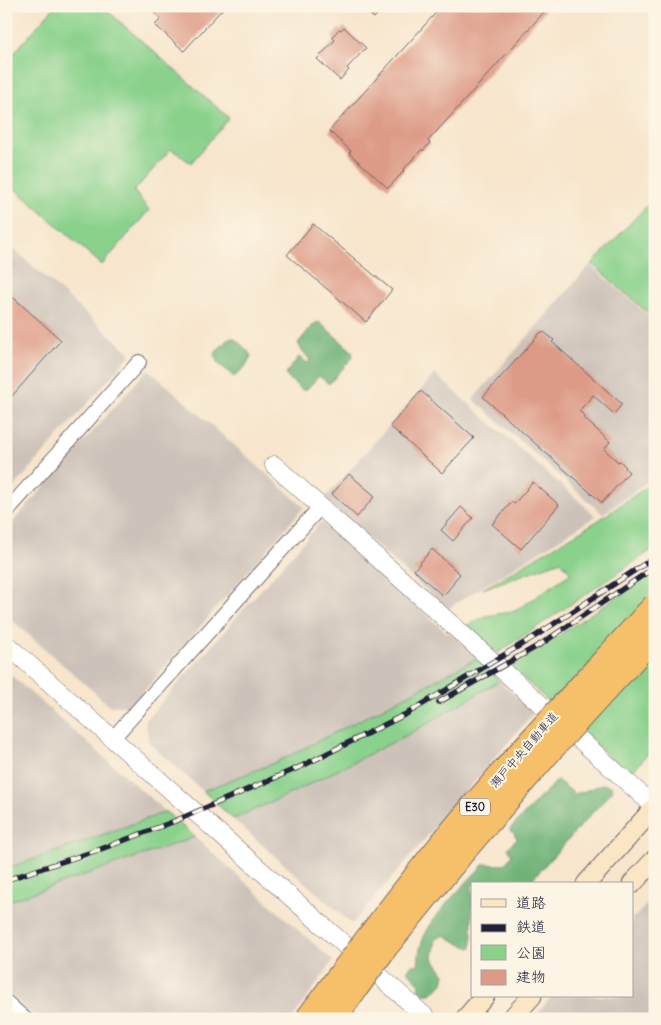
<svg xmlns="http://www.w3.org/2000/svg" width="661" height="1025" font-family="Delius,'Klee One',sans-serif">
	<style>
		.industrial { fill: #cdc2b9 }
		.green { fill: #8ad18c; stroke: #567a64 }
		.forest { fill: #6fb378; stroke: #486a5a }
		.building { fill: #dd9b87 }
		.lines { fill: none; stroke-linecap: round; stroke-linejoin: round }
		.minor-casing { stroke: #6d666e; stroke-width: 16 }
		.tertiary-casing { stroke: #6d666e; stroke-width: 19 }
		.secondary-casing { stroke: #6d666e; stroke-width: 21 }
		.minor { stroke: #fff; stroke-width: 14 }
		.tertiary { stroke: #fff; stroke-width: 18 }
		.secondary { stroke: #fbe6c4; stroke-width: 19 }
		.rail-casing { stroke: #22223b; stroke-width: 5.5 }
		.rail { stroke: #fcf5e5; stroke-width: 4; stroke-dasharray: 11; stroke-linecap: butt }
		.motorway-bridge-casing { stroke: #6d666e; stroke-width: 27; stroke-linecap: butt }
		.motorway-bridge { stroke: #f6c06b; stroke-width: 25 }
		.labels { text-anchor: middle; stroke-width: 4; stroke-linejoin: round; paint-order: stroke }
		.shield { fill: #fcf5e5; stroke: #63616e; stroke-width: 1 }
		.shield-label { font-size: 11px; font-weight: bold; fill: #22223b }
		.street-label { font-size: 12px; fill: #22223b; stroke: #fcf5e5 }
	</style>
	<rect width="100%" height="100%" fill="#fcf5e5"/>
	<filter id="ink" filterUnits="userSpaceOnUse"><feTurbulence type="fractalNoise" baseFrequency=".02" numOctaves="2"/><feDisplacementMap in="SourceGraphic" scale="10" xChannelSelector="R" yChannelSelector="G"/><feConvolveMatrix kernelMatrix="1 2 1 2 8 2 1 2 1" color-interpolation-filters="sRGB"/></filter>
	<filter id="wash" filterUnits="userSpaceOnUse"><feTurbulence type="fractalNoise" baseFrequency=".0096" numOctaves="4" result="noise"/><feDisplacementMap in="SourceGraphic" scale="20" xChannelSelector="R" yChannelSelector="G"/><feGaussianBlur stdDeviation="1.12" result="paint"/><feColorMatrix in="noise" values="0 0 0 0 0 0 0 0 0 0 0 0 0 0 0 0 0 1.4 0 .05"/><feComposite in="paint" operator="in"/></filter>
	<g filter="url(#wash)">
		<rect width="100%" height="100%" fill="#f7e5cc"/>
		<!-- industrial -->
		<g class="industrial">
			<polygon points="6,242 131,354 6,496"/>
			<polygon points="590,265 655,321 655,476 603,514 473,399"/>
			<polygon points="148,369 304,507 131,706 110,706 6,615 6,530"/>
			<polygon points="435,374 596,516 447,609 324,499"/>
			<polygon points="321,522 446,632 450,632 477,658 389,705 279,761 203,791 149,743 145,721"/>
			<polygon points="6,671 166,812 32,860 6,868"/>
			<polygon points="499,681 534,712 352,924 233,819 296,791 411,733"/>
			<polygon points="195,837 333,961 292,1019 37,1019 6,991 6,902"/>
			<polygon points="655,895 655,1019 533,1019 552,996 632,996 632,917 636,916"/>
		</g>
		<!-- green -->
		<g class="green">
			<polygon points="55,6 102,6 229,118 191,163 171,149 134,191 149,210 102,265 6,181 6,62"/>
			<polygon points="655,197 655,319 592,264"/>
			<polygon points="655,481 655,548 498,653 465,626 486,616 515,611 571,573 561,561 483,589 599,520"/>
			<polygon points="655,571 655,746 629,775 511,667"/>
			<polygon points="477,658 499,681 411,733 296,791 233,819 203,791 279,761 389,705"/>
			<polygon points="166,812 195,837 6,902 6,868 32,860"/>
		</g>
		<!-- forest -->
		<g class="forest">
			<polygon points="319,322 352,351 353,357 329,384 319,376 306,390 302,390 288,378 286,375 287,372 299,357 307,363 310,360 301,349 298,343 314,324"/>
			<polygon points="229,338 234,338 247,350 251,356 245,367 234,377 217,362 214,354"/>
			<path d="M557,780L575,794L585,791L602,784L611,786L613,790L528,884H472V946L471,948L460,944L444,935L436,939L433,958L445,974L443,983L431,994H423L418,989L420,984L407,971L412,965H418C419,957 419,950 422,942C431,916 464,885 484,864L504,865L512,855L508,848L517,838L510,829Z"/>
		</g>
		<g id="blocks">
			<!-- building -->
			<g class="building">
				<polygon points="147,6 225,6 184,51 155,25 161,19"/>
				<polygon points="361,6 384,6 374,18"/>
				<polygon points="442,6 540,6 545,11 428,141 430,143 423,151 422,149 403,170 404,171 388,188 349,153 351,151 329,131"/>
				<polygon points="344,27 366,48 347,68 349,70 340,80 317,59 335,40 332,37 339,29 341,30"/>
				<polygon points="313,224 392,290 366,322 287,255"/>
				<polygon points="6,291 61,340 6,403"/>
				<polygon points="541,332 543,333 544,332 554,340 552,342 622,404 614,414 593,395 579,411 585,416 584,418 610,442 604,449 618,462 620,461 626,467 625,468 629,472 602,503 483,397"/>
				<polygon points="421,391 474,438 442,473 390,426"/>
				<polygon points="349,474 375,496 357,517 332,494"/>
				<polygon points="533,482 559,505 521,549 492,524 512,502 514,504"/>
				<polygon points="461,507 473,518 453,541 441,530"/>
				<polygon points="432,549 460,574 453,582 454,583 443,596 414,570"/>
			</g>
		</g>
	</g>
	<g filter="url(#ink)">
		<use href="#blocks" fill-opacity="0" stroke="#6d666e" stroke-width="1"/>
		<g class="lines">
			<defs>
				<g id="minor">
					<polyline points="6,512 139,362"/>
					<polyline points="113,738 321,506"/>
					<polyline points="6,1002 25,1019"/>
				</g>
				<g id="tertiary">
					<polyline points="274,465 655,807"/>
					<polyline points="6,644 428,1019"/>
				</g>
				<g id="secondary">
					<polyline points="586,884 655,807"/>
					<polyline points="632,884 655,859"/>
					<polyline points="465,1019 485,996"/>
					<polyline points="511,1019 532,996"/>
				</g>
			</defs>
			<!-- minor casing -->
			<use href="#minor" class="minor-casing"/>
			<!-- tertiary casing -->
			<use href="#tertiary" class="tertiary-casing"/>
			<!-- secondary casing -->
			<use href="#secondary" class="secondary-casing"/>
			<!-- minor -->
			<use href="#minor" class="minor"/>
			<!-- tertiary -->
			<use href="#tertiary" class="tertiary"/>
			<!-- secondary -->
			<use href="#secondary" class="secondary"/>
			<defs>
				<g id="rail">
					<polyline points="439,702 541,644 655,567"/>
					<polyline points="6,880 101,849 175,821 302,766 408,713 537,635 655,557"/>
				</g>
			</defs>
			<!-- rail casing -->
			<use href="#rail" class="rail-casing"/>
			<!-- rail -->
			<use href="#rail" class="rail"/>
			<defs>
				<g id="motorway-bridge">
					<path d="M308,1019C353,958 399,897 447,838C513,758 585,683 655,606"/>
					<polyline points="333,1019 385,947 463,851 549,751 655,635"/>
				</g>
			</defs>
			<!-- motorway-bridge casing -->
			<use href="#motorway-bridge" class="motorway-bridge-casing"/>
			<!-- motorway-bridge -->
			<use href="#motorway-bridge" class="motorway-bridge"/>
		</g>
	</g>
	<g class="labels">
		<!-- shield labels -->
		<rect class="shield" x="460" y="798.5" width="30" height="17" rx="4"/>
		<g class="shield-label">
			<text x="475" y="811">E30</text>
		</g>
		<!-- street labels -->
		<g class="street-label">
			<text transform="translate(524 750) rotate(-49)" y="4">瀬戸中央自動車道</text>
		</g>
	</g>
	<!-- margin -->
	<rect width="661" height="1025" fill="none" stroke="#fcf5e5" stroke-width="25"/>
	<!-- legend -->
	<rect x="471" y="882" width="162" height="115" fill="#fcf5e5" stroke="#a5a1a1"/>
	<rect x="481" y="899" width="25" height="8" fill="#fbe6c4" stroke="#a5a1a1"/>
	<text x="516" y="908" font-size="15" fill="#22223b">道路</text>
	<rect x="481" y="924" width="25" height="8" fill="#22223b" stroke="#a5a1a1"/>
	<text x="516" y="932" font-size="15" fill="#22223b">鉄道</text>
	<rect x="481" y="945" width="25" height="15" fill="#8ad18c" stroke="#a5a1a1"/>
	<text x="516" y="958" font-size="15" fill="#22223b">公園</text>
	<rect x="481" y="970" width="25" height="15" fill="#dd9b87" stroke="#a5a1a1"/>
	<text x="516" y="982" font-size="15" fill="#22223b">建物</text>
</svg>
